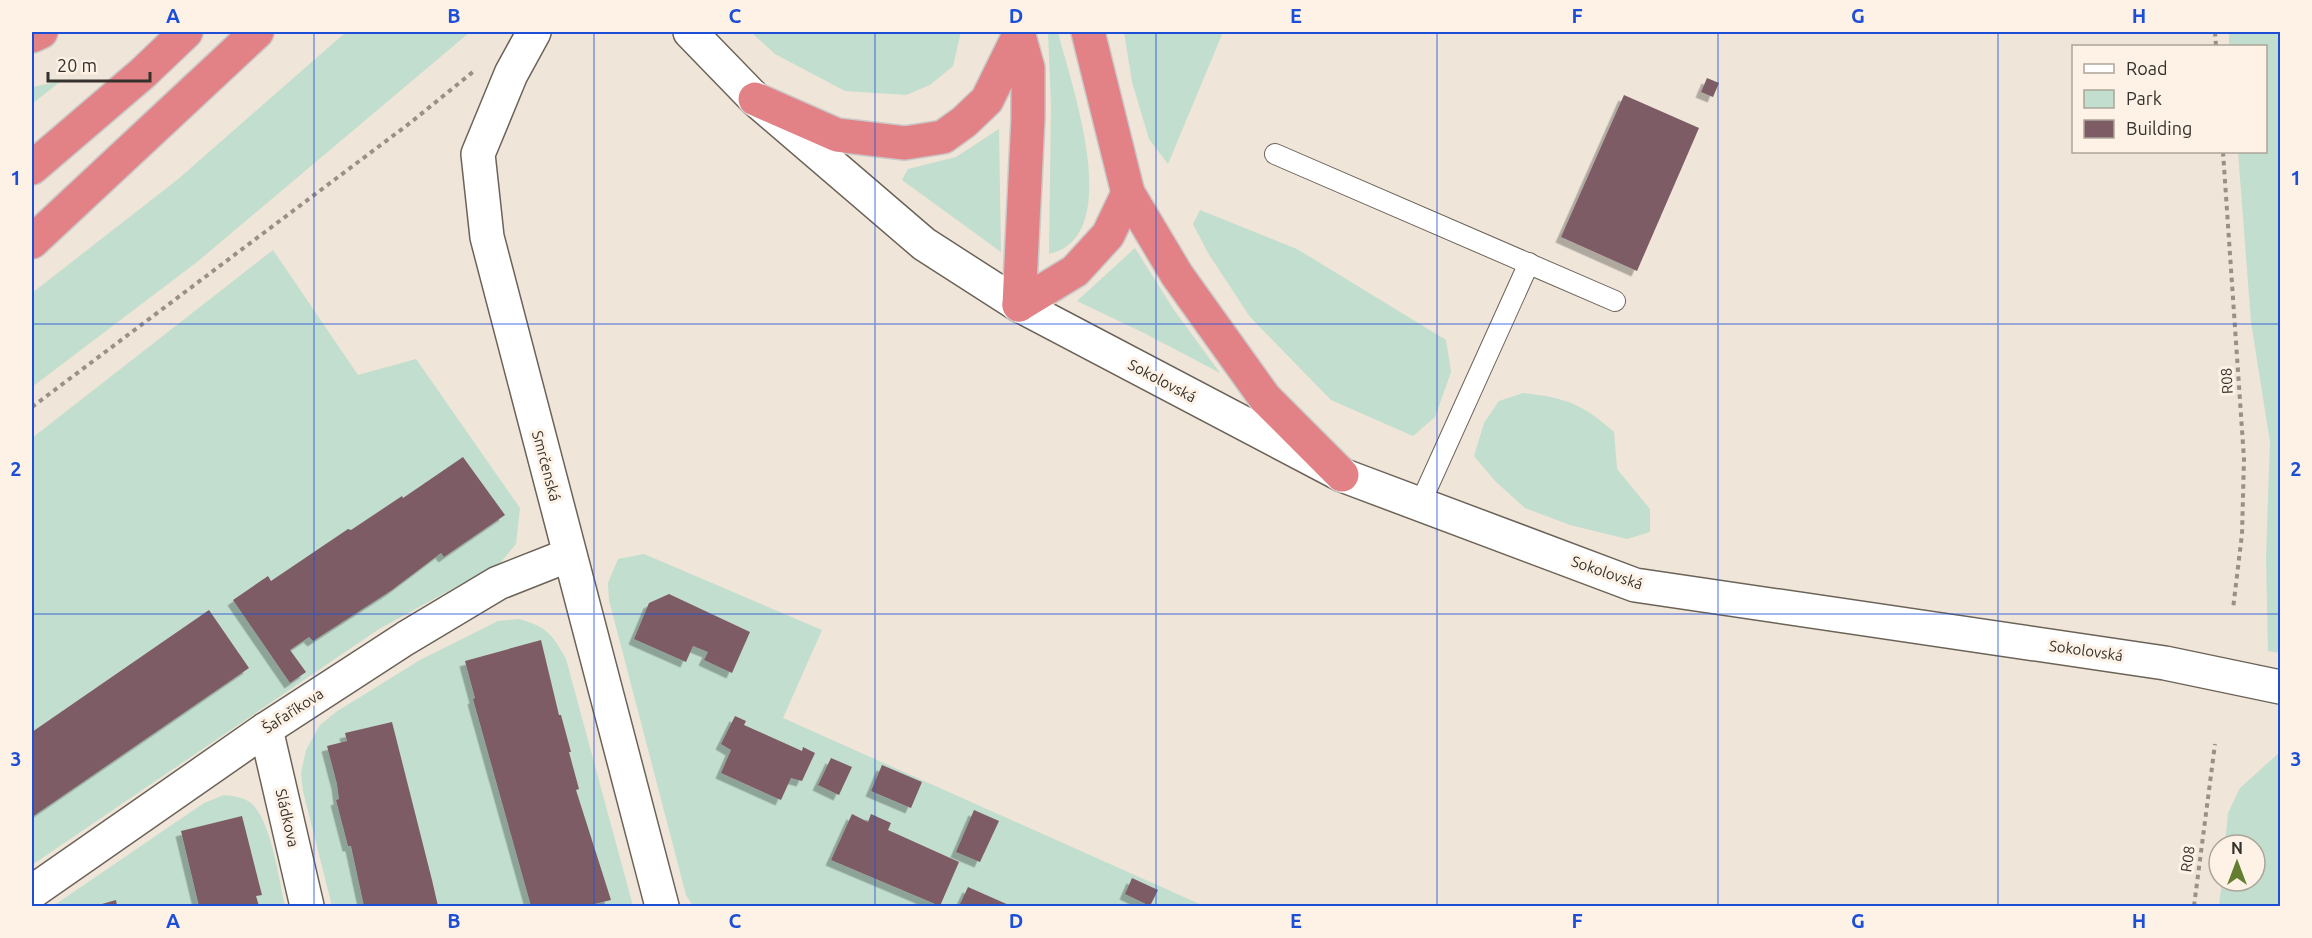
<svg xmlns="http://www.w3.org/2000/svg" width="2312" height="938" font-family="Ubuntu,sans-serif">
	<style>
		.green { fill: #c2dece }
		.building { fill: #7d5c66; filter: url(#shadow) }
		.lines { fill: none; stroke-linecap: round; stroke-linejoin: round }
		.service-casing { stroke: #6c6358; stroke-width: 22 }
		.minor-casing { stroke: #6c6358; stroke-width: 36 }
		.tertiary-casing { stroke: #6c6358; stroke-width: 36 }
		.trunk-casing { stroke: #cac9c8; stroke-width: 36 }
		.path { stroke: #989187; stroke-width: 4; stroke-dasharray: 4.5 4.5; stroke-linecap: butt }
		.service { stroke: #fff; stroke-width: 20 }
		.minor { stroke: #fff; stroke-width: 33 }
		.tertiary { stroke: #fff; stroke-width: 33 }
		.trunk { stroke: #e28286; stroke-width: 33 }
		.grid { fill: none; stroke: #1d4ed8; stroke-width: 1.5; stroke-opacity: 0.55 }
		.labels { text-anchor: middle; stroke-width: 6; stroke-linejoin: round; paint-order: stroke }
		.street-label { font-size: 15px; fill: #35312c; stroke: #fdf2e5 }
		.neatline { fill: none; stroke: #1d4ed8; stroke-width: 2 }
		.grid-label { font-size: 20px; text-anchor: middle; font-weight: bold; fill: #1d4ed8 }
	</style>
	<defs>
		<filter id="shadow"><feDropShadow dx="-5.5" dy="5.5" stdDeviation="0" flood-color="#0004"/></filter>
	</defs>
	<rect width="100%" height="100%" fill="#efe5d8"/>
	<!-- green -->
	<g class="green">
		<polygon points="346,32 470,32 197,262 32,387 32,293 177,180"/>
		<polygon points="751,32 961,32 953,66 930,85 906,95 845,91 775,54"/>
		<path d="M1048,32H1058C1070,82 1127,237 1049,254L1051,105Z"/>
		<polygon points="1124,32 1223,32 1168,164 1149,139 1132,82"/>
		<polygon points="2229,32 2280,32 2280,653 2268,651 2266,557 2270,442 2251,322 2238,152 2266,152 2266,46 2229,46"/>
		<polygon points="61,81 32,104 32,87"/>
		<polygon points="999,129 1001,252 902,180 908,169 956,157"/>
		<polygon points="1200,210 1297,249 1446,340 1451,372 1435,417 1413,436 1331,400 1250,317 1208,253 1193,224"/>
		<polygon points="1135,248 1174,310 1220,373 1146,334 1077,301"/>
		<polygon points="273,250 358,375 416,359 520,508 516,544 501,562 379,629 32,865 32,438"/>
		<path d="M1523,393C1565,398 1581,403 1614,432L1617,469L1650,509V532L1627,539L1570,525L1525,508L1496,482L1474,456L1484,423L1499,401Z"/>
		<polygon points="644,554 822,630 783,718 1204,906 693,906 686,895 609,600 608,583 618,559"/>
		<path d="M519,619C547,627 552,634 566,659L633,906H332L303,791L301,773L306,750L320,725L336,712L420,660L498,621Z"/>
		<polygon points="2280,752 2280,906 2219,906 2222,881 2255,881 2255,845 2225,845 2228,813 2240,788"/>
		<path d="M224,795C234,796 243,797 251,803C271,820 279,880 285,906H53L204,803Z"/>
	</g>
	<!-- building -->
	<g class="building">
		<polygon points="1707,78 1719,83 1713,97 1701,92"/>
		<polygon points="1624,95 1699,128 1637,271 1561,237"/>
		<polygon points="463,457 505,515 444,557 441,553 392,590 313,641 309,637 290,650 306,672 290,683 233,600 268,576 271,581 348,529 351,530 402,496 403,498"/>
		<polygon points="669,594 750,632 732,673 704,660 708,652 693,646 686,662 634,639 649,603"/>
		<polygon points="209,610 249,668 32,817 32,732"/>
		<polygon points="541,640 559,715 561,715 571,752 569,752 579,789 576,790 611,900 586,906 531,906 473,699 475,698 465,661"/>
		<polygon points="735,716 746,721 744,725 802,751 803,747 815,753 802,781 791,778 781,800 721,773 731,750 721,744"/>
		<polygon points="392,722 432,880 438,906 364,906 351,846 348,846 336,800 339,799 337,784 327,746 347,741 345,733"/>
		<polygon points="831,758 852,767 839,795 818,785"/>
		<polygon points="882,765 922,782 911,808 871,791"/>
		<polygon points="974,810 999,821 980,862 956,852"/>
		<polygon points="852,814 868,822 871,814 891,823 888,830 959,862 940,906 831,860"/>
		<polygon points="242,816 262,895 256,896 259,906 199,906 181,831"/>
		<polygon points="1132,878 1158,890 1150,906 1125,894"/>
		<polygon points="968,887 1011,906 959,906"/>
		<polygon points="116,900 117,906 95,906"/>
	</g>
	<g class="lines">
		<defs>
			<g id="service">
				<polyline points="1275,154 1615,301"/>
				<polyline points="1420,504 1529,263"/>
			</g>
			<g id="minor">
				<polyline points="534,32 511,74 478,154 487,237 662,906"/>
				<polyline points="266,729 307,906"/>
				<polyline points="32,892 266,729 406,638 498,583 569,555"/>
			</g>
			<polyline id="tertiary" points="690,32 755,99 924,244 1019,305 1342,475 1635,585 2165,663 2280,687"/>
			<g id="trunk">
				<polyline points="1018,32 1028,68 1028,118 1019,305"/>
				<polyline points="1088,32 1128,193 1177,275 1265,398 1342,475"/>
				<polyline points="32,36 41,32"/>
				<polyline points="755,99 837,135 905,143 943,137 964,122 987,100 1019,35"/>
				<polyline points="32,168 143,73 186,32"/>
				<polyline points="32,242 257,32"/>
				<polyline points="1019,305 1075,271 1108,235 1128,193"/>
			</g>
		</defs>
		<!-- service casing -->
		<use href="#service" class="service-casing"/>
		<!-- minor casing -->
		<use href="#minor" class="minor-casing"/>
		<!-- tertiary casing -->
		<use href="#tertiary" class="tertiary-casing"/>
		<!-- trunk casing -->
		<use href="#trunk" class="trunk-casing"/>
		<!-- path -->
		<g class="path">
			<polyline points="2215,32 2216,46"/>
			<polyline points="2223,152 2244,459 2242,534 2233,609"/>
			<polyline points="32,407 410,123 474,71"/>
			<polyline points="2194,906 2215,744"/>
		</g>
		<!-- service -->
		<use href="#service" class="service"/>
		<!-- minor -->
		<use href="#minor" class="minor"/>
		<!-- tertiary -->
		<use href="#tertiary" class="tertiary"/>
		<!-- trunk -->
		<use href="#trunk" class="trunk"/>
	</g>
	<!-- grid -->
	<path class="grid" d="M314,32V906M594,32V906M875,32V906M1156,32V906M1437,32V906M1718,32V906M1998,32V906M32,324H2280M32,614H2280"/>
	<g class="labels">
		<!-- street labels -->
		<g class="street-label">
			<text transform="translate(1162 381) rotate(28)" y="5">Sokolovská</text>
			<text transform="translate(2227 381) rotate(-93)" y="5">R08</text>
			<text transform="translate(546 466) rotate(75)" y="5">Smrčenská</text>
			<text transform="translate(1607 573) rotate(19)" y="5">Sokolovská</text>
			<text transform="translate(2086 651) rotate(8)" y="5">Sokolovská</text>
			<text transform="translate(293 711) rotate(-33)" y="5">Šafaříkova</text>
			<text transform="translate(287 818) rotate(77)" y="5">Sládkova</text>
			<text transform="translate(2188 859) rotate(-82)" y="5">R08</text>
		</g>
	</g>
	<!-- border -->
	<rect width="2312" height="938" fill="none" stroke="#fdf2e5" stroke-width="66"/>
	<!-- legend -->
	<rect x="2072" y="45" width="195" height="108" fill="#fdf2e5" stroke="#ada59b" stroke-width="1.5"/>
	<rect x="2084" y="64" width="30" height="9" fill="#ffffff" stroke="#ada59b" stroke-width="1.5"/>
	<text x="2126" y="75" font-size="18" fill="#35312c">Road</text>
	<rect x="2084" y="90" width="30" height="18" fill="#c2dece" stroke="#ada59b" stroke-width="1.5"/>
	<text x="2126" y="105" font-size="18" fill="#35312c">Park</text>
	<rect x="2084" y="120" width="30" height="18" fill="#7d5c66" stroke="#ada59b" stroke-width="1.5"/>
	<text x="2126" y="135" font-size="18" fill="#35312c">Building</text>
	<!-- north arrow -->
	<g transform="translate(2237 863)"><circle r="28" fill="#fdf2e5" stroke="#ada59b" stroke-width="1.5"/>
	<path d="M0-4.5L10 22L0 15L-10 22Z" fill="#637d31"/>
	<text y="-9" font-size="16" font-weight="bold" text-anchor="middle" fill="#35312c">N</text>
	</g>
	<!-- scale -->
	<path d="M48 72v9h102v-9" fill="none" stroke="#35312c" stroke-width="3"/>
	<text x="57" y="72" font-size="18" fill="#35312c" stroke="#fdf2e5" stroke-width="4.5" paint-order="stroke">20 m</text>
	<rect x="33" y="33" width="2246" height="872" class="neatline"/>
	<g class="grid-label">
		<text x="173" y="23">A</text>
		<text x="454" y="23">B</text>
		<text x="735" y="23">C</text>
		<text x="1016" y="23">D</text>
		<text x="1296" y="23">E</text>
		<text x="1577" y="23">F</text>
		<text x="1858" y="23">G</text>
		<text x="2139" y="23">H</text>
		<text x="16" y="185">1</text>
		<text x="2296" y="185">1</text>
		<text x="16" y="476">2</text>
		<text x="2296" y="476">2</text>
		<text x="16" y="766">3</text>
		<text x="2296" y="766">3</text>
		<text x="173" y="928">A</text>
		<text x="454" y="928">B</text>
		<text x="735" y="928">C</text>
		<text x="1016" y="928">D</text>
		<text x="1296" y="928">E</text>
		<text x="1577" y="928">F</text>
		<text x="1858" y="928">G</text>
		<text x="2139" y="928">H</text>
	</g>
</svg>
